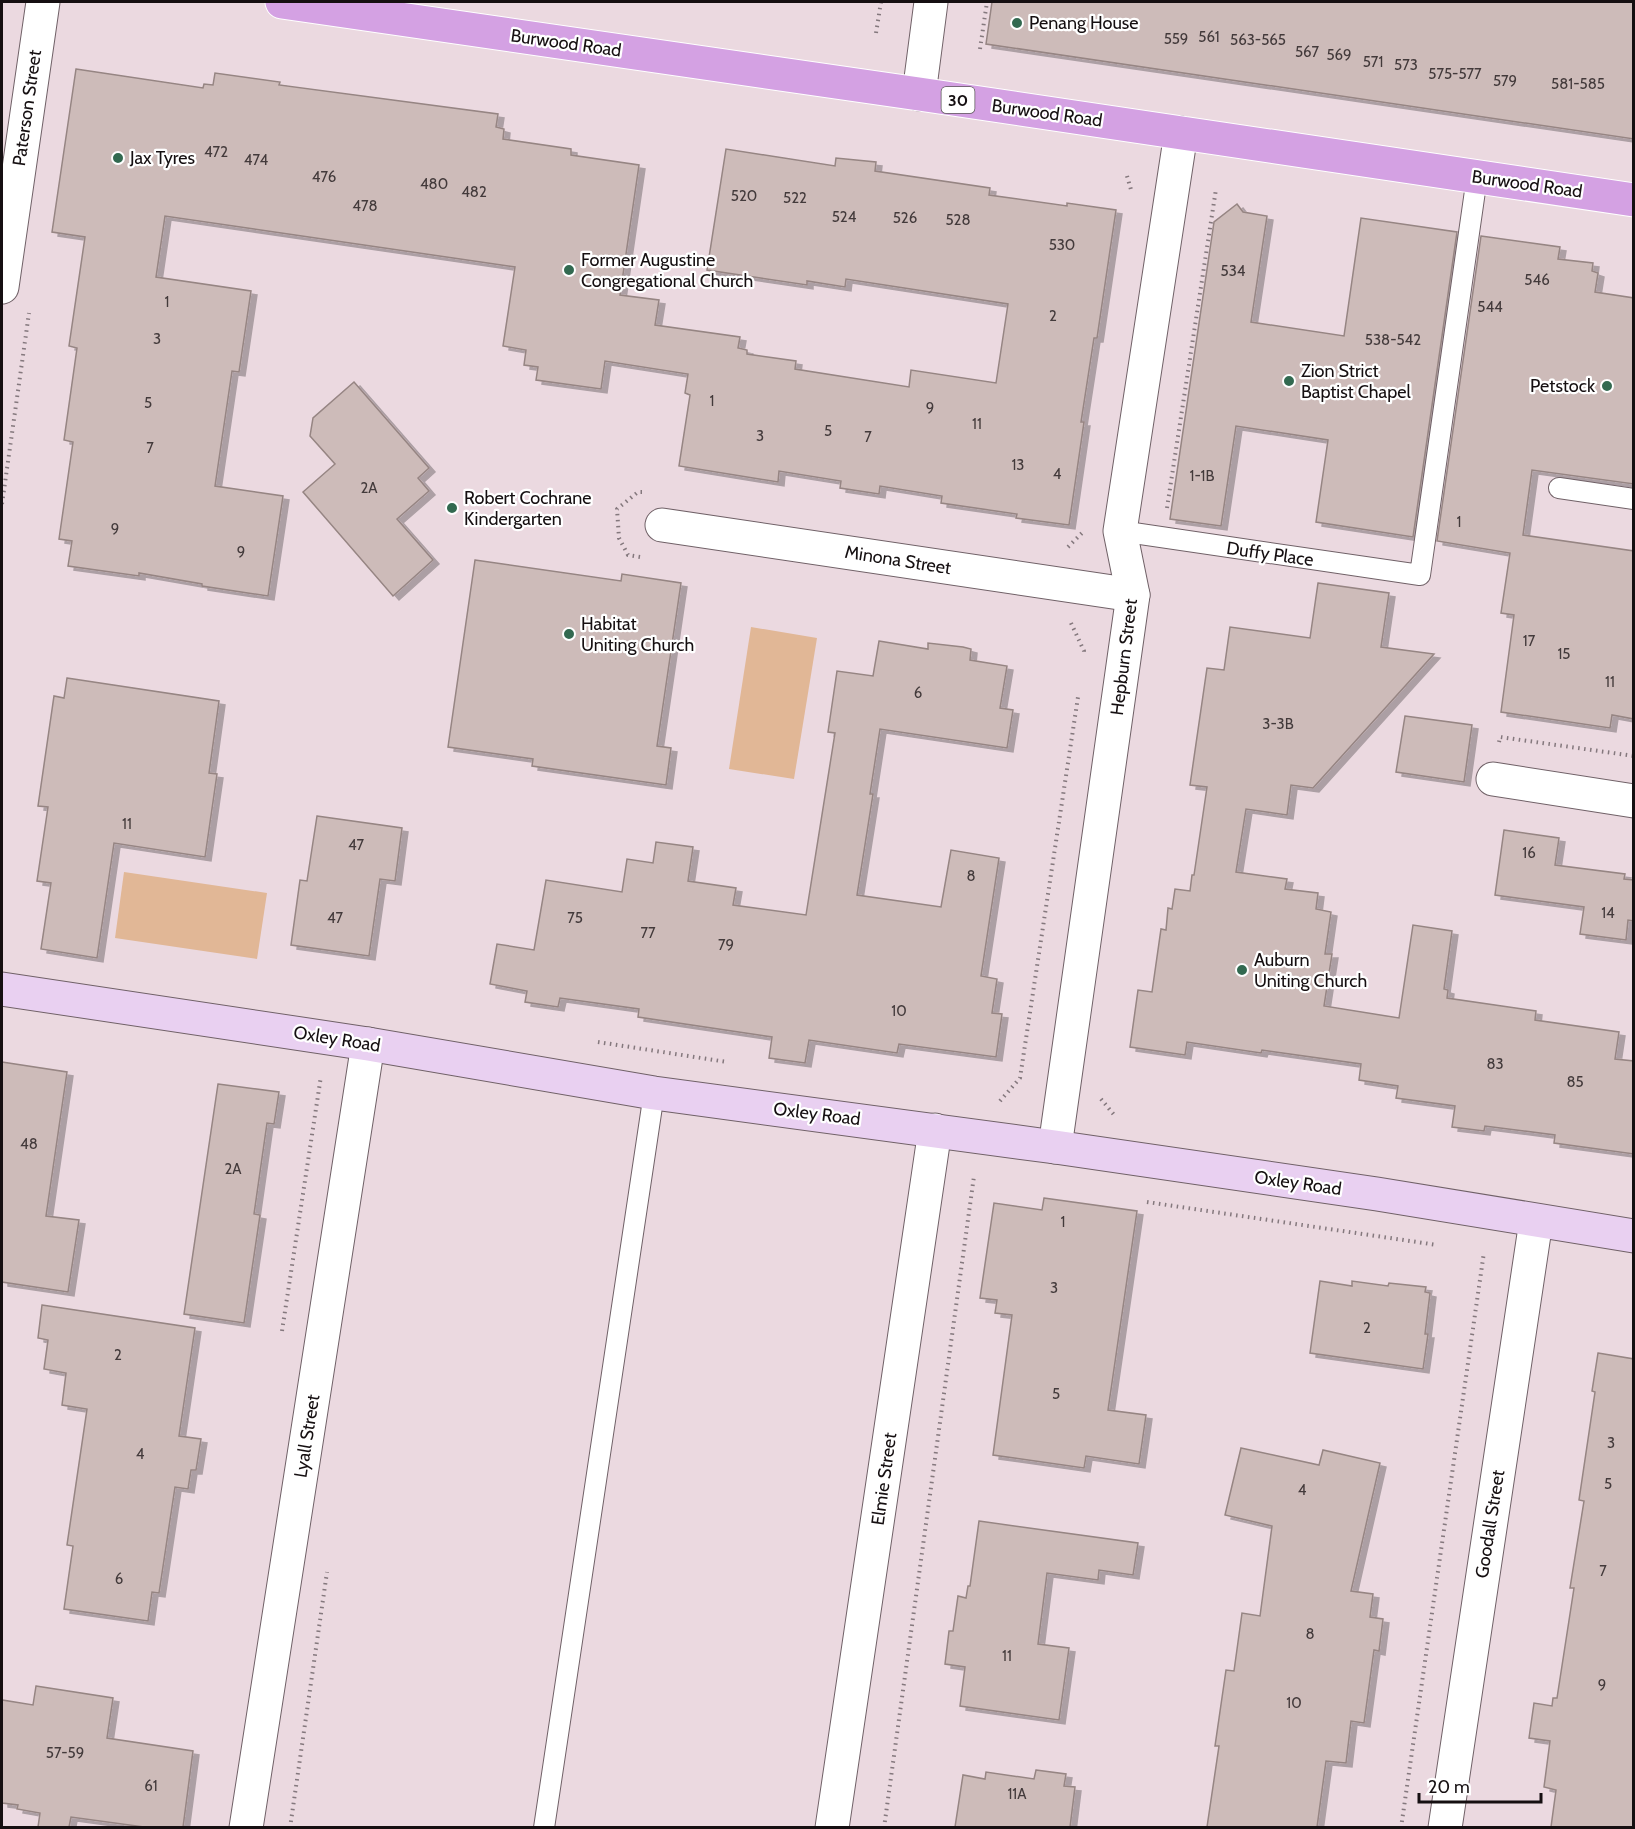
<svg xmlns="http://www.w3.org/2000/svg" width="1635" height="1829" font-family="Cabin,sans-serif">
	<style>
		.green { fill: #e1b796 }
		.building { fill: #cdbbb9; stroke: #968583; stroke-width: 1.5; filter: url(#shadow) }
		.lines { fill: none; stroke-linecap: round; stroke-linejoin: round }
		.lane-casing { stroke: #706167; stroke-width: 22 }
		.street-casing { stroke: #706167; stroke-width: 35 }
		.secondary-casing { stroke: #706167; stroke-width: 35 }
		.primary-casing { stroke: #fff; stroke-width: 35 }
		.path { stroke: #84787d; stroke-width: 4; stroke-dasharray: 1.5 4.5; stroke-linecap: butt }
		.lane { stroke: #fff; stroke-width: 20 }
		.street { stroke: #fff; stroke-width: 33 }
		.secondary { stroke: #e9d0f1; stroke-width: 33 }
		.primary { stroke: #d4a1e3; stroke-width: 33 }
		.poi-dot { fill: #326950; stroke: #fff; stroke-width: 2 }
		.labels { text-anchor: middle; stroke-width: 4.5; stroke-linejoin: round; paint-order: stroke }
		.number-label { font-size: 15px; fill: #433a3b }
		.shield { fill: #fff; stroke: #5b5758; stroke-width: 1.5 }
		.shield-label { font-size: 16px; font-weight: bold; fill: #150f11 }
		.poi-label { font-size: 18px; fill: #150f11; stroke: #fff; text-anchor: start }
		.street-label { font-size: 18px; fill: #150f11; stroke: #fff }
	</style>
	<defs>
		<filter id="shadow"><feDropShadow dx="6" dy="4" stdDeviation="0" flood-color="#0004"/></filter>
	</defs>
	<rect width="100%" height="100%" fill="#ebd9e0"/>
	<!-- green -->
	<g class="green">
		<polygon points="751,627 817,638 794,779 729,769"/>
		<polygon points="124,872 267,893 257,959 115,938"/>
	</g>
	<!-- building -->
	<g class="building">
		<polygon points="992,2 1634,2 1634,139 986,44"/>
		<polygon points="76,69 203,88 204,84 213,85 215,73 280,82 279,85 498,114 496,127 504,129 503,139 571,149 571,155 639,165 620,295 659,300 655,325 740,337 738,348 747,350 747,354 796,361 795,369 909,387 911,370 996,383 1008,304 846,279 845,287 807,281 807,285 707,270 726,149 835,166 836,158 876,162 875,171 990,188 989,195 1067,206 1067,203 1116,210 1097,338 1094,338 1081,422 1084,422 1069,525 1016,518 1017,514 941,503 942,496 880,486 879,494 840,488 841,481 779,471 778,482 679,466 690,395 685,393 688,374 605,361 601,389 536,380 538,367 524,365 526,350 503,346 515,267 165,216 156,277 251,291 239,372 232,371 215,486 283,496 268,596 202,586 202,584 139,573 139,576 68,566 72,541 59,539 73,442 64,440 77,348 69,346 85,237 52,232"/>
		<polygon points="1237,204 1243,212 1267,216 1251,322 1344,336 1361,218 1457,232 1413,537 1316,522 1328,440 1236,426 1221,526 1170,519 1214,222"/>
		<polygon points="1481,236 1560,247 1558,259 1593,263 1592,271 1598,273 1595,292 1634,298 1634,484 1532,470 1523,535 1634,551 1634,719 1612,715 1610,728 1501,712 1514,615 1501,613 1510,553 1437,541"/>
		<polygon points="354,382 429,468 418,478 429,491 397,519 433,560 393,596 303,492 335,464 310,436 313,418"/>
		<polygon points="475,560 621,581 622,574 681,583 657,746 671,748 666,785 532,766 533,759 448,747"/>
		<polygon points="1318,583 1389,593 1381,647 1434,654 1313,788 1291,785 1287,815 1246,809 1236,872 1287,879 1285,889 1318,893 1316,909 1331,912 1325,954 1332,954 1324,1006 1399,1018 1413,925 1452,931 1444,989 1448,990 1447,998 1536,1011 1535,1020 1619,1032 1615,1059 1634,1061 1634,1154 1554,1143 1555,1135 1485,1126 1484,1131 1452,1127 1455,1106 1396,1098 1398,1086 1359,1080 1361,1064 1262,1050 1261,1053 1187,1042 1185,1055 1130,1047 1138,990 1152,992 1161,929 1166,930 1168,908 1172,909 1175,889 1190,891 1192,875 1194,875 1207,787 1190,785 1207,668 1224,670 1230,627 1310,638"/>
		<polygon points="879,641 928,649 928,643 963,647 971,649 970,660 1007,666 1000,708 1013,710 1007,748 880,729 870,794 873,794 857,895 941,907 951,850 999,858 981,976 997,979 992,1013 1002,1014 996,1057 899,1044 897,1053 809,1040 805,1063 769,1058 772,1037 638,1017 639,1009 560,998 558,1007 525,1002 527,991 490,984 497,944 534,950 546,880 622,892 627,859 653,863 656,842 693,847 688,881 736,888 733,905 806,915 835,733 828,732 837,671 873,676"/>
		<polygon points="67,678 219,701 209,773 217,774 205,857 114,843 97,958 41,949 51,883 37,881 48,807 38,806 54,696 64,698"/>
		<polygon points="1405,716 1472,725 1464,782 1396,772"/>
		<polygon points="317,816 402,828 395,881 380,879 369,956 291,945 300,880 307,881"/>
		<polygon points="1504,830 1559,838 1555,865 1625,874 1624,879 1634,880 1634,921 1628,920 1626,940 1580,934 1584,907 1495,895"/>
		<polygon points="2,1062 67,1072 46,1216 79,1220 68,1292 2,1282"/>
		<polygon points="218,1084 279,1092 274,1124 267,1123 254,1214 260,1215 244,1323 184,1314"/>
		<polygon points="1044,1198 1137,1211 1108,1410 1146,1415 1139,1464 1086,1456 1084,1468 993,1455 1012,1315 995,1313 997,1300 980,1298 994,1203 1042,1210"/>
		<polygon points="1320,1281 1352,1286 1352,1281 1388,1286 1389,1283 1426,1287 1425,1292 1430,1293 1425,1334 1428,1334 1423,1369 1310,1353"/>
		<polygon points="42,1305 195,1328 179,1436 201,1439 196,1470 191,1470 188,1489 175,1487 159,1593 152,1592 148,1621 64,1609 73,1546 67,1545 87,1409 62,1405 66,1373 44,1369 48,1340 38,1338"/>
		<polygon points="1598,1353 1634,1359 1634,1827 1551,1827 1556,1790 1544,1787 1550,1741 1529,1738 1534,1703 1552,1706 1553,1698 1557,1698 1574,1588 1570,1588 1584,1501 1579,1500 1595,1392 1592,1391"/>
		<polygon points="1241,1448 1319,1465 1323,1450 1380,1463 1351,1591 1373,1594 1370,1617 1383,1619 1379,1651 1374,1650 1364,1723 1351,1721 1346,1763 1326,1761 1317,1827 1207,1827 1219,1746 1215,1746 1226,1670 1234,1671 1242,1613 1260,1616 1272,1526 1225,1515"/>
		<polygon points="979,1521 1138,1543 1133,1575 1099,1570 1098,1580 1047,1573 1038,1644 1069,1648 1059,1720 960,1706 965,1667 945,1664 949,1631 953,1631 958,1596 966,1598 968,1586 970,1586"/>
		<polygon points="36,1686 113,1698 107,1738 193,1751 183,1827 144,1827 71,1817 69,1827 38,1827 40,1813 17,1809 18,1805 2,1803 2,1700 33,1705"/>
		<polygon points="1036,1770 1066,1774 1064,1786 1075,1787 1070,1827 955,1827 963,1775 985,1779 986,1772 1034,1779"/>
	</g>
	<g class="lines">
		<defs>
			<g id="lane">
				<polyline points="1559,488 1634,499"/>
				<polyline points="1120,531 1420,575 1477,177"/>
				<polyline points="544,1828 654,1093"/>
			</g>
			<g id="street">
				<polyline points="919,94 931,2"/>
				<polyline points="2,287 43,2"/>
				<polyline points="662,525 1133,595"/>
				<polyline points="1493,779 1634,801"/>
				<polyline points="1055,1147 1133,595 1120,531 1181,133"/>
				<polyline points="246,1828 368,1044"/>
				<polyline points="832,1828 935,1130"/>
				<polyline points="1445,1828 1536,1221"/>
			</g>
			<polyline id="secondary" points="2,989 368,1044 654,1093 1055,1147 1377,1194 1634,1236"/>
			<polyline id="primary" points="282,2 919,94 1634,200"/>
		</defs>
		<!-- lane casing -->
		<use href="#lane" class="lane-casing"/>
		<!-- street casing -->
		<use href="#street" class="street-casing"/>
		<!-- secondary casing -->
		<use href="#secondary" class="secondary-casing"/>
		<!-- primary casing -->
		<use href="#primary" class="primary-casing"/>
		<!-- path -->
		<g class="path">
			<polyline points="876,33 881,2"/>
			<polyline points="980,49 987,2"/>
			<polyline points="1127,176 1132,193"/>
			<polyline points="2,504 29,313"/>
			<polyline points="1167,508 1216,189"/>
			<polyline points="1068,547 1082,533"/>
			<polyline points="640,557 628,555 619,538 617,509 638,492 642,492"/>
			<polyline points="1071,623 1084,651 1084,654"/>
			<polyline points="1499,742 1500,737 1634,756"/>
			<polyline points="598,1042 727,1062"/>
			<polyline points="1101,1099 1115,1116"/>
			<polyline points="1000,1101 1020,1078 1078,697"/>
			<polyline points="1147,1202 1437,1245"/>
			<polyline points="282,1331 321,1076"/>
			<polyline points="290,1828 327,1572"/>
			<polyline points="884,1828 974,1176"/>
			<polyline points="1401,1828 1484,1252"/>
		</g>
		<!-- lane -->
		<use href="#lane" class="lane"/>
		<!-- street -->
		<use href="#street" class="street"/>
		<!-- secondary -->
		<use href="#secondary" class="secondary"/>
		<!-- primary -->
		<use href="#primary" class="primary"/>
	</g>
	<!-- markers -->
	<g class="poi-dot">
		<circle cx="1017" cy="23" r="6"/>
		<circle cx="118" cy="158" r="6"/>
		<circle cx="569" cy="270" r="6"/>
		<circle cx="1289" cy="381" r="6"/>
		<circle cx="1607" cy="386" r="6"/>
		<circle cx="452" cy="508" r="6"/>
		<circle cx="569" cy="634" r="6"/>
		<circle cx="1242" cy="970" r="6"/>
	</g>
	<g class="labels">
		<!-- number labels -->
		<g class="number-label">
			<text x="1209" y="42">561</text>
			<text x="1176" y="44">559</text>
			<text x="1258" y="45">563-565</text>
			<text x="1307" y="57">567</text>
			<text x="1339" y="60">569</text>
			<text x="1373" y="67">571</text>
			<text x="1406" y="70">573</text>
			<text x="1455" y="79">575-577</text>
			<text x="1505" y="86">579</text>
			<text x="1578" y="89">581-585</text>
			<text x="216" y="157">472</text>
			<text x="256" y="165">474</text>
			<text x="324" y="182">476</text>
			<text x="434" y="189">480</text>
			<text x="474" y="197">482</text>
			<text x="744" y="201">520</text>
			<text x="795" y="203">522</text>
			<text x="365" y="211">478</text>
			<text x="844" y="222">524</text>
			<text x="905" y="223">526</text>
			<text x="958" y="225">528</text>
			<text x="1062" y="250">530</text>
			<text x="1233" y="276">534</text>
			<text x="1537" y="285">546</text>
			<text x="167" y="307">1</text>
			<text x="1490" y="312">544</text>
			<text x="1053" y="321">2</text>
			<text x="157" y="344">3</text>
			<text x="1393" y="345">538-542</text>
			<text x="712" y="406">1</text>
			<text x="148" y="408">5</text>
			<text x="930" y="413">9</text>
			<text x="977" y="429">11</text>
			<text x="828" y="436">5</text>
			<text x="760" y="441">3</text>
			<text x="868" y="442">7</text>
			<text x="150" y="453">7</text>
			<text x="1018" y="470">13</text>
			<text x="1057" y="479">4</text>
			<text x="1202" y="481">1-1B</text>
			<text x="369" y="493">2A</text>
			<text x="1459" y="527">1</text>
			<text x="115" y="534">9</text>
			<text x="241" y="557">9</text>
			<text x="1529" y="646">17</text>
			<text x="1564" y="659">15</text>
			<text x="1610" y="687">11</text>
			<text x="918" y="698">6</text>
			<text x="1278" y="729">3-3B</text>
			<text x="127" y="829">11</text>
			<text x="356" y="850">47</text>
			<text x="1529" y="858">16</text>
			<text x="971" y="881">8</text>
			<text x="1608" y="918">14</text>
			<text x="335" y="923">47</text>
			<text x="575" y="923">75</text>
			<text x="648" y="938">77</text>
			<text x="726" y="950">79</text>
			<text x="899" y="1016">10</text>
			<text x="1495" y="1069">83</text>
			<text x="1575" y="1087">85</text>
			<text x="29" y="1149">48</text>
			<text x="233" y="1174">2A</text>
			<text x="1063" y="1227">1</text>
			<text x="1054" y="1293">3</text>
			<text x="1367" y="1333">2</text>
			<text x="118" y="1360">2</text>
			<text x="1056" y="1399">5</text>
			<text x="1611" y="1448">3</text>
			<text x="140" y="1459">4</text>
			<text x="1608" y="1489">5</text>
			<text x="1302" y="1495">4</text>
			<text x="1603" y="1576">7</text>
			<text x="119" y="1584">6</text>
			<text x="1310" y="1639">8</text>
			<text x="1007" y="1661">11</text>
			<text x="1602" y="1690">9</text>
			<text x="1294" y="1708">10</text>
			<text x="65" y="1758">57-59</text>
			<text x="151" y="1791">61</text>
			<text x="1017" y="1799">11A</text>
		</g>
		<!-- shield labels -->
		<rect class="shield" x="941.5" y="87" width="33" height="26" rx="4.5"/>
		<g class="shield-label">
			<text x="958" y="106">30</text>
		</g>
		<!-- poi labels -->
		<g class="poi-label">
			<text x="1029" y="29">Penang House</text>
			<text x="130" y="164">Jax Tyres</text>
			<text x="581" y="266">Former Augustine<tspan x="581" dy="21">Congregational Church</tspan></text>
			<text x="1301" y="377">Zion Strict<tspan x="1301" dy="21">Baptist Chapel</tspan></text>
			<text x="1595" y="392" text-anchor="end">Petstock</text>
			<text x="464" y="504">Robert Cochrane<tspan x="464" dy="21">Kindergarten</tspan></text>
			<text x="581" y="630">Habitat<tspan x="581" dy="21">Uniting Church</tspan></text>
			<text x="1254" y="966">Auburn<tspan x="1254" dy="21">Uniting Church</tspan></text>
		</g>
		<!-- street labels -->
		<g class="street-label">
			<text transform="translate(566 43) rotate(8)" y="6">Burwood Road</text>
			<text transform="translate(27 108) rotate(-82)" y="6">Paterson Street</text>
			<text transform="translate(1047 113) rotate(8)" y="6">Burwood Road</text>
			<text transform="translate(1527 184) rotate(8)" y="6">Burwood Road</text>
			<text transform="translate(1270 554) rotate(8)" y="6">Duffy Place</text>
			<text transform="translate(898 560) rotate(9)" y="6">Minona Street</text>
			<text transform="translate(1124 657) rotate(-83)" y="6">Hepburn Street</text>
			<text transform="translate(337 1039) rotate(9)" y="6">Oxley Road</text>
			<text transform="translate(817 1114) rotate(7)" y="6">Oxley Road</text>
			<text transform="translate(1298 1183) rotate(8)" y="6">Oxley Road</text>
			<text transform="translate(307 1436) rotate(-81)" y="6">Lyall Street</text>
			<text transform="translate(884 1479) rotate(-82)" y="6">Elmie Street</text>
			<text transform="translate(1490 1524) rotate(-81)" y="6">Goodall Street</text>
		</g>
	</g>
	<!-- border -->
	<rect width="1635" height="1829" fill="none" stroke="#150f11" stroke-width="6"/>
	<!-- scale -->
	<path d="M1419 1793v9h122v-9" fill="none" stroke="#150f11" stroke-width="3"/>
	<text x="1428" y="1793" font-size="18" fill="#150f11" stroke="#ffffff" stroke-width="4.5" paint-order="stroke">20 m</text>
</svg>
